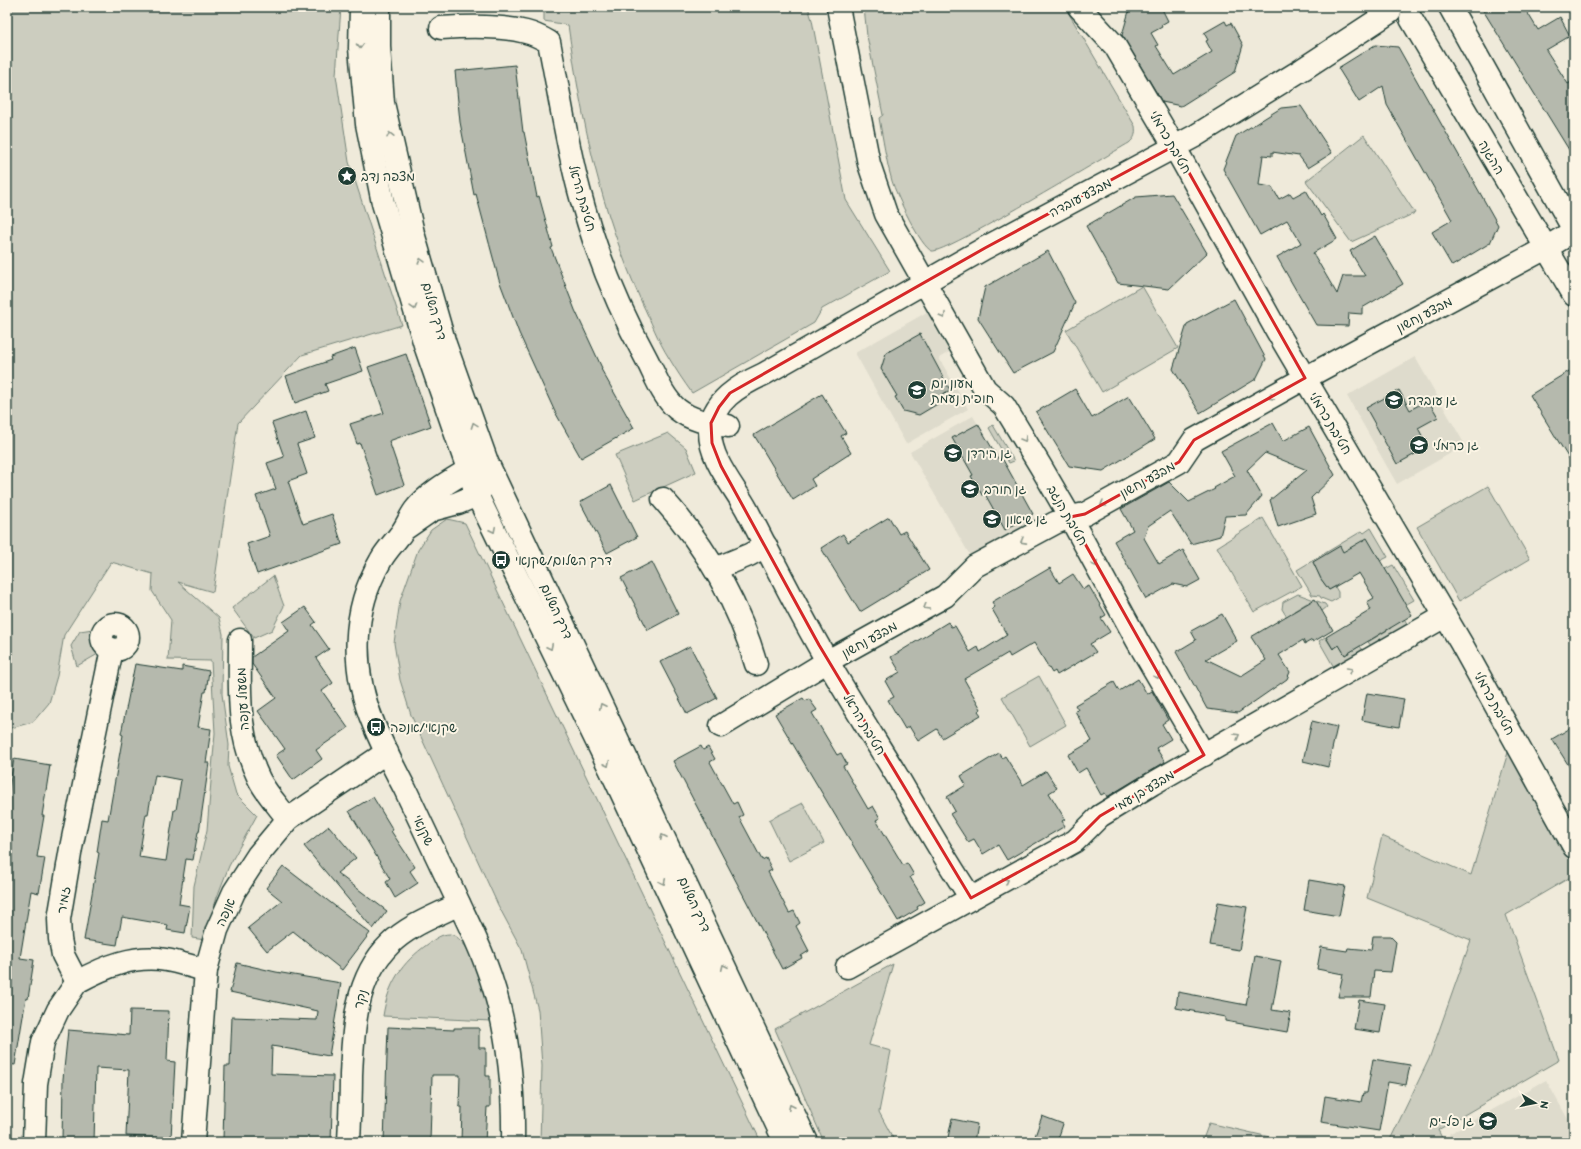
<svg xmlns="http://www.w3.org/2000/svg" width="1581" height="1149" font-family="Itim,'Playpen Sans Hebrew',sans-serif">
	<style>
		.built { fill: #dedbcc }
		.green { fill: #cccdbf; stroke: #76857a }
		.building { fill: #b5b9ad; stroke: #1f3d34; fill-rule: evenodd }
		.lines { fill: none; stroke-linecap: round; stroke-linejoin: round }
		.minor-casing { stroke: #1f3d34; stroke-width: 25 }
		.minor { stroke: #fcf5e5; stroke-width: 22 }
		.oneway { stroke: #8e998c }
		.marked { fill: none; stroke: #d62828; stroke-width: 3; stroke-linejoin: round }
		.labels { text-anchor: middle; stroke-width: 4; stroke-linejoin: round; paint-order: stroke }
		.street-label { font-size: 13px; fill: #1f3d34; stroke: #fcf5e5 }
		.poi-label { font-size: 13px; fill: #1f3d34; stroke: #fcf5e5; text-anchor: start }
	</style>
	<rect width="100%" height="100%" fill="#efeada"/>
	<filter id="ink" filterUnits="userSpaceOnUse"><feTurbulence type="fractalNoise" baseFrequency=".025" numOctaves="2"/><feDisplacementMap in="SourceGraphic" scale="8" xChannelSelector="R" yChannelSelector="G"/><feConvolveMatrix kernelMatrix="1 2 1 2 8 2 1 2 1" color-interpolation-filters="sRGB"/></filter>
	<g filter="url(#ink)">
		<!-- built -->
		<g class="built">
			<polygon points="927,312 949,352 939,358 968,409 906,444 855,353"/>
			<polygon points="1415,357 1465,445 1397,484 1347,396"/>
			<polygon points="973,416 996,455 989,460 991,464 1002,458 1013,478 1005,483 1032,514 1035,520 971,557 910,452"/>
			<polygon points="1546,1080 1574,1130 1574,1141 1453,1142 1449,1134"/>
		</g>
		<!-- green -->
		<g class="green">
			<polygon points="7,7 341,7 336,75 349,162 402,325 302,355 238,423 213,592 178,582 219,618 223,634 222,694 229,745 228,766 236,794 257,815 229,866 217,897 205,940 192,938 194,886 207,830 215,733 211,661 168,660 171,620 152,591 153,574 111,562 64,635 57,676 49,703 33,722 7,729"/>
			<path d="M544,7H808L812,20L846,200L890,271L822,309L814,323L692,393C684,382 676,370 669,358C658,341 651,321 642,303C601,211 582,124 568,25L544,21Z"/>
			<path d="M864,7H1065L1135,126C1136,134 1135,138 1129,143C1106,156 945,254 932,251C921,248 896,194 892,181C886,161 883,139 879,118L883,115L867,36Z"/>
			<polygon points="1364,135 1415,213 1351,242 1306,181"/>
			<polygon points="1142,286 1178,348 1102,392 1066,330"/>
			<polygon points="993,425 1014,461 1009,463 989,428"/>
			<polygon points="668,433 686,448 696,472 635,500 615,455"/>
			<polygon points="1488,486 1530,559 1459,601 1417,527"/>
			<polygon points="1263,518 1302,586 1254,612 1217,547"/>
			<polygon points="447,519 465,523 761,1142 540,1142 542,1066 538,1010 522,950 498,905 411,715 400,680 394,643 400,601 418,550 431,530"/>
			<polygon points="1371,528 1388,557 1380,561 1344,552 1313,562 1321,579 1329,590 1335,587 1338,592 1338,598 1331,602 1321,598 1320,596 1312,595 1297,570 1362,531 1364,533"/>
			<polygon points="1393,565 1414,600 1398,609 1408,625 1372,647 1368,642 1391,628 1382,612 1385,569"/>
			<polygon points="273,576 284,606 272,630 254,638 232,608"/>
			<polygon points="1298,594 1325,604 1327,607 1322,611 1307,603 1294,611 1296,615 1293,627 1282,609 1283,602"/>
			<polygon points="99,628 105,650 77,666 71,646 80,631"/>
			<polygon points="1325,637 1333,649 1339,645 1345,655 1360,646 1364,652 1335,669 1319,641"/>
			<polygon points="1039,676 1066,725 1030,746 1002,697"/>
			<polygon points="1509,749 1574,852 1574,875 1506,915 1559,1060 1438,1130 1444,1142 1389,1142 1429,1059 1471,940 1367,898 1382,836 1471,875"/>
			<polygon points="803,803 824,843 789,861 769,820"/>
			<path d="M450,934C474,939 486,1001 491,1021L383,1016C388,984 401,963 428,944C435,939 441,934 450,934Z"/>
			<polygon points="893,964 869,1045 891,1051 879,1112 895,1142 824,1142 775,1029"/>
			<polygon points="1209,1123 1291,1142 1202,1142"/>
		</g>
		<!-- building -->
		<g class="building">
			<polygon points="1135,7 1161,7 1168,21 1161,25 1162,27 1151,33 1158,45 1156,46 1174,75 1212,52 1206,41 1208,40 1204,33 1225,21 1227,25 1231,23 1243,45 1235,72 1181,106 1162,102 1122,35 1129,11"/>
			<polygon points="1481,7 1524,7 1538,30 1560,17 1570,36 1546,50 1568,84 1574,80 1574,158"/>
			<polygon points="1375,45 1398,47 1498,225 1490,243 1452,266 1432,232 1452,220 1387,105 1383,86 1359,102 1338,68"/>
			<polygon points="515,65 523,132 524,132 537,197 539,196 553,247 551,248 575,310 602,368 601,369 634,428 581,458 555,412 519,333 499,280 476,194 474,195 460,122 455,71"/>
			<polygon points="1301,106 1332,153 1308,168 1299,156 1272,152 1272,156 1263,155 1259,185 1272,187 1279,199 1290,193 1293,197 1306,190 1321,216 1323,214 1337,239 1313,253 1337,294 1343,276 1365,276 1350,251 1375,236 1403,284 1362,308 1362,314 1349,313 1348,326 1316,325 1277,257 1301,243 1287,220 1260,235 1223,169 1236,136 1281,108"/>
			<polygon points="1172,194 1207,253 1169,289 1118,283 1086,226 1136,197"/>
			<polygon points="1048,251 1075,303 1053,352 1013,373 978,318 985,287"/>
			<polygon points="1234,299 1266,359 1256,379 1200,413 1173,369 1187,324"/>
			<polygon points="920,334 950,390 941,395 944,400 919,415 903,411 895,397 897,396 881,369 886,353"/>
			<polygon points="355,348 363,371 325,384 328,391 295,403 286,376 331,360 330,357"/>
			<polygon points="406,354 431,426 389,441 404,485 378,495 360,443 357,444 350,424 384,413 368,367"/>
			<polygon points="1574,368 1574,467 1530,395"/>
			<polygon points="1075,389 1092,418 1129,396 1155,439 1103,471 1069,466 1036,412"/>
			<polygon points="1399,390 1410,410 1428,400 1438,417 1418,428 1428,447 1397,464 1366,408"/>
			<polygon points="822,394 846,433 841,436 851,453 811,479 815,486 793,500 754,435"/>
			<polygon points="306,411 315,438 297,444 307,474 288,481 303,524 332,514 342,544 257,574 247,544 270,536 256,496 276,489 267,463 284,457 272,423"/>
			<polygon points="1273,423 1283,441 1309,427 1335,475 1311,498 1316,514 1278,527 1270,500 1307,470 1265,453 1247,470 1262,496 1246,515 1225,516 1220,536 1191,544 1170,511 1148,526 1144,538 1159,564 1183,550 1200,580 1187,587 1173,584 1146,599 1114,541 1133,530 1121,509 1169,482 1189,502 1215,489 1214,488 1235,476 1221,451"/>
			<polygon points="978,424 999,460 1002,458 1033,514 1005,530 985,494 982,495 971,476 973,475 952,438"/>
			<polygon points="611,485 637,537 607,553 580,502"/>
			<polygon points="889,517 899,534 905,531 929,570 860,612 821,548 843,534 848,542"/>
			<polygon points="1367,538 1412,615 1345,655 1339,645 1333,649 1326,637 1371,610 1367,602 1374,598 1359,573 1329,590 1321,579 1313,562 1340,546 1343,552"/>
			<polygon points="652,562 678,614 648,630 621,578"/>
			<polygon points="1050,568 1059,583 1073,574 1083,589 1089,586 1106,615 1101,618 1110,632 1090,644 1096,652 1057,675 1055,671 1052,673 1034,643 1010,657 1008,653 964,679 981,709 978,711 981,715 942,738 937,729 918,741 909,726 905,729 888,700 894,697 885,681 900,672 891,657 948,622 951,627 955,626 970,652 978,647 980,652 1007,635 992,609 995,607 992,602"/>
			<polygon points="1315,599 1333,630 1313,642 1312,640 1305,644 1303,640 1279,655 1290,672 1287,679 1238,713 1207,709 1176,652 1196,640 1191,631 1222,614 1237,641 1206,659 1241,676 1266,660 1251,637"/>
			<polygon points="305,607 316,622 312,625 329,649 316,658 333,683 322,691 348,728 316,750 322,759 293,780 276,755 285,749 258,711 276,698 252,664 252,657 289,631 283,622"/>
			<polygon points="690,646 717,698 687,714 660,662"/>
			<path d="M135,664L182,671V666L209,671L206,692H204L198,727L211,729L206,763H209L199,832H198L193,860L186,859L179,904L190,906L185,933L167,930L168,925L122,917L117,945L84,940L99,853L97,852L102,819L108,820L123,735L121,734ZM155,775L181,780L176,810H174L166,861L139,857L146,814H148Z"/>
			<polygon points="1138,679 1147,694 1152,691 1158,702 1168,720 1162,724 1171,739 1156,748 1165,762 1107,797 1105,793 1101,795 1086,768 1078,773 1068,755 1092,741 1075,711 1078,710 1075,705 1114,682 1119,691"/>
			<polygon points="1367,693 1404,699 1399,727 1362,720"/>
			<polygon points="803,698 805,701 809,699 817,710 812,713 837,755 841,753 847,764 843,766 868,809 873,806 880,818 876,820 903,865 907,863 914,875 910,877 925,902 917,907 918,909 898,921 775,714"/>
			<polygon points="1312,721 1337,727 1328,767 1303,761"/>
			<polygon points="1574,726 1574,774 1552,739"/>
			<polygon points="701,746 703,750 708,747 715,759 710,762 733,804 737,802 743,815 739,817 762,860 766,858 772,870 768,872 789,913 794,911 800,923 796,926 809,951 801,956 802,958 782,969 673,761"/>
			<polygon points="999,753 1002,758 1005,756 1023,785 1046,771 1057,788 1049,793 1065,819 1062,821 1065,826 1007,860 998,845 983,854 974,839 968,842 950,814 955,811 947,797 966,785 961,776"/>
			<polygon points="14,759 50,765 42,816 44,816 37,857 45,858 39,893 31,891 20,958 34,960 28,999 26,998 15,1065 7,1064 7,801"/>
			<polygon points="373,797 393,830 391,831 415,867 410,871 418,883 395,898 386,882 390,879 349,811"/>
			<polygon points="329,826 356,858 337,873 387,911 373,929 304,846"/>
			<polygon points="283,866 370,933 342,970 293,931 267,951 248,928 282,901 266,888"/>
			<polygon points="1309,880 1345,886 1339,916 1304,910"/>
			<polygon points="1218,902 1247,907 1239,950 1210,945"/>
			<polygon points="1373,936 1390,936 1396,942 1391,972 1374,971 1371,997 1338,997 1343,974 1317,969 1321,947 1347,951 1348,948 1371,950"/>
			<polygon points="1255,956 1281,961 1272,1010 1291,1013 1287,1032 1225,1021 1225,1017 1176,1008 1178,992 1246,1005"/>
			<polygon points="237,963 276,972 341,983 329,1056 272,1046 271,1074 333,1076 331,1142 276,1142 223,1140 225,1066 230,1066 232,1017 317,1020 318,1011 230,992"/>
			<polygon points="1359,1000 1385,1004 1380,1033 1354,1029"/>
			<polygon points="130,1010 169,1011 167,1061 175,1062 171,1138 126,1136 129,1070 96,1068 94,1142 62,1142 63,1079 68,1030 129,1035"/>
			<polygon points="388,1027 454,1030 454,1028 479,1028 479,1048 486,1048 486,1076 490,1076 490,1107 487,1107 485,1142 461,1142 462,1107 459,1107 460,1075 432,1075 430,1142 384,1142"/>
			<polygon points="1373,1059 1410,1065 1406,1085 1388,1082 1379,1131 1321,1122 1325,1096 1361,1102 1363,1093 1367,1093"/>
			<polygon points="1042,1116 1063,1124 1057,1142 1033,1142"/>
			<polygon points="952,1119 977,1124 974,1142 947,1142"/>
		</g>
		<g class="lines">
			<defs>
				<g id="minor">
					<polyline points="361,7 360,48 367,124 383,203 426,348 477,495 616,781 785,1142"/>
					<polyline points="379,7 379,47 383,103 413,233 445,344 487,462 807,1142"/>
					<polyline points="838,7 869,164 886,214 985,389 1004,406 1041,467 1070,517 1138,642 1204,755"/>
					<polyline points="1079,7 1115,46 1174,146 1277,331 1461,643 1574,847"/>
					<polyline points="1450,7 1570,223"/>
					<polyline points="1411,19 1574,295"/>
					<path d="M441,28C468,26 499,25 526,32C534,34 542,38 549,42C559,91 566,141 579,190C594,248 617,305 646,358C655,375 662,396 677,409C692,421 709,423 728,426"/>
					<path d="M663,499C706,547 738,602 756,664"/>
					<path d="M406,528L432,510L458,503L477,495L493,475L468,470C450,481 428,493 415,510C409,518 406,528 399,536C393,544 386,551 381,560C351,611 351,671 374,725C383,747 394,768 405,789C422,825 439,861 456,897C466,919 477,940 485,962C507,1019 514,1082 513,1142"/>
					<polyline points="715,569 749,555 766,546"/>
					<circle cx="115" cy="637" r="13"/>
					<path d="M240,640C240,691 236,732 259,779C266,793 278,806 288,819"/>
					<polyline points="721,726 828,661 945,596 975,566 1055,523 1070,517 1085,514 1179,462 1194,440 1305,378 1546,248 1574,231"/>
					<path d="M971,898C944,858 921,817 897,776C870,732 843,689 818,645C793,601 770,555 747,510C734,486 710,460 710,432C711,401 740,385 764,374L985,248L1195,136L1303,69L1390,12"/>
					<polyline points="847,967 1075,841 1100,816 1152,784 1445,616"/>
					<path d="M77,982C104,967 135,954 166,960C179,962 192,967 206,970"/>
					<polyline points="34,1142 36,1084 43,1042 58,1010 77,982 63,955 60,939 59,919 71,848 112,649"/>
					<polyline points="193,1142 206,970 217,930 234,892 258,855 288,819 387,752"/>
					<path d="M349,1142C350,1120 351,1097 351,1075C353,1029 355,978 390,944C409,925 436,916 459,904"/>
				</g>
			</defs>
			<!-- minor casing -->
			<use href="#minor" class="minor-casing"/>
			<!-- minor -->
			<use href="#minor" class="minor"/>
		</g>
		<!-- one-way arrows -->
		<defs><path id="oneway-chevron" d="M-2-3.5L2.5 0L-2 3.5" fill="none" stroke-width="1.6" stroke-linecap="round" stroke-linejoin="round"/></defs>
		<g class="oneway">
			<use href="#oneway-chevron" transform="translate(360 46) rotate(88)"/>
			<use href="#oneway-chevron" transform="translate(390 135) rotate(-103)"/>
			<use href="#oneway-chevron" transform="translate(421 261) rotate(-106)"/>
			<use href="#oneway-chevron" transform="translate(414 307) rotate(74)"/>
			<use href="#oneway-chevron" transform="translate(943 316) rotate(60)"/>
			<use href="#oneway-chevron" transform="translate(1271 397) rotate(151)"/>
			<use href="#oneway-chevron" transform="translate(474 425) rotate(-110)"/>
			<use href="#oneway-chevron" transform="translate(1024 439) rotate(59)"/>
			<use href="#oneway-chevron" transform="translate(1103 504) rotate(150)"/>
			<use href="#oneway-chevron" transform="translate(493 530) rotate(64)"/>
			<use href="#oneway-chevron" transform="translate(1023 541) rotate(151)"/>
			<use href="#oneway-chevron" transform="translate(1095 564) rotate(62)"/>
			<use href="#oneway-chevron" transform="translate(926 607) rotate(150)"/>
			<use href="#oneway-chevron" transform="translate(550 647) rotate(64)"/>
			<use href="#oneway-chevron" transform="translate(1350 670) rotate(-30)"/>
			<use href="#oneway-chevron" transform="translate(1157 676) rotate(60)"/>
			<use href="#oneway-chevron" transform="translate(602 706) rotate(-115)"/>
			<use href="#oneway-chevron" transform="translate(1237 736) rotate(-30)"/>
			<use href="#oneway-chevron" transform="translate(607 764) rotate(64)"/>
			<use href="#oneway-chevron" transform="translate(663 837) rotate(-115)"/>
			<use href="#oneway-chevron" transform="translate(1006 881) rotate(-29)"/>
			<use href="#oneway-chevron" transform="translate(663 882) rotate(65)"/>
			<use href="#oneway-chevron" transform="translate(724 967) rotate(-115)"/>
			<use href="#oneway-chevron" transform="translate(791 1107) rotate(-116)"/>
		</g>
	</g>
	<!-- marked area -->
	<path class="marked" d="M1174,146L1305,378L1194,440L1179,462L1085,514L1070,517L1204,755L1100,816L1075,841L971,898L819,645L721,466L712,443L711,423L719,407L730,393L985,248Z"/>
	<!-- icons -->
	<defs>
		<symbol id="sight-disc" viewBox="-11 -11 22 22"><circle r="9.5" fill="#1f3d34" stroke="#fcf5e5"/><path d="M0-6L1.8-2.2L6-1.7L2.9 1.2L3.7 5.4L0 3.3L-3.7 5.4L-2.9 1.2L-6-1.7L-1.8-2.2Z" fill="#fff"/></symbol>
		<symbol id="school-disc" viewBox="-11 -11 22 22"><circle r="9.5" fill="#1f3d34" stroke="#fcf5e5"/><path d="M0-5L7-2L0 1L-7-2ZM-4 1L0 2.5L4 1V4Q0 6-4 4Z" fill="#fff"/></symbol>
		<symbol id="bus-disc" viewBox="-11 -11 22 22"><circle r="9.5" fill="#1f3d34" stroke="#fcf5e5"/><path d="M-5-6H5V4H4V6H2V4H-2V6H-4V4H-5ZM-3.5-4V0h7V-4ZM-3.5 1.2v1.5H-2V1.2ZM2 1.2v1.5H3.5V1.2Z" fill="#fff"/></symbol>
	</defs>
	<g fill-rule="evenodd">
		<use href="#sight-disc" x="336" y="165" width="22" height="22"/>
		<use href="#school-disc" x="906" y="379" width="22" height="22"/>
		<use href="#school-disc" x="1383" y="389" width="22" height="22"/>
		<use href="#school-disc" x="1408" y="434" width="22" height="22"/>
		<use href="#school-disc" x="942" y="442" width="22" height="22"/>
		<use href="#school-disc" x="959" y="478" width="22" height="22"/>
		<use href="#school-disc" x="981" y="508" width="22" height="22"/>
		<use href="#bus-disc" x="490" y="549" width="22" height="22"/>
		<use href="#bus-disc" x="365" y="716" width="22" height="22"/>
		<use href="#school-disc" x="1477" y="1110" width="22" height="22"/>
	</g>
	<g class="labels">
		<!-- street labels -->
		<g class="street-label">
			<text transform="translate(1171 142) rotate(60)" y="5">חטיבת כרמלי</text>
			<text transform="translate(1492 157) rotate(60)" y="5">ההגנה</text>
			<text transform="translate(1080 197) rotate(-28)" y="5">מבצע עובדה</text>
			<text transform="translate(583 198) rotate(74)" y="5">חטיבת הראל</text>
			<text transform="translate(435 311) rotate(74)" y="5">דרך השלום</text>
			<text transform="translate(1424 314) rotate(-28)" y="5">מבצע נחשון</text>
			<text transform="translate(1331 423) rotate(59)" y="5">חטיבת כרמלי</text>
			<text transform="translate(1147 479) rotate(-29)" y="5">מבצע נחשון</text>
			<text transform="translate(1068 515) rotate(60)" y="5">חטיבת הנגב</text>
			<text transform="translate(557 611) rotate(65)" y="5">דרך השלום</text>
			<text transform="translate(869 639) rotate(-29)" y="5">מבצע נחשון</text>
			<text transform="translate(242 699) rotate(-93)" y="5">משעול ענפה</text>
			<text transform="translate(1495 703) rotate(61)" y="5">חטיבת כרמלי</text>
			<text transform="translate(865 724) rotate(59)" y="5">חטיבת הראל</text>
			<text transform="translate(1144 790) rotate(-31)" y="5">מבצע בן עמי</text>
			<text transform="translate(424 830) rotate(65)" y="5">שקנאי</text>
			<text transform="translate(63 900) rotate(-81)" y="5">זמיר</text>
			<text transform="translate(695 904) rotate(65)" y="5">דרך השלום</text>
			<text transform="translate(225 912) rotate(-67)" y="5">אנפה</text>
			<text transform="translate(360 999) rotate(-74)" y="5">נקר</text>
		</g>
		<!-- poi labels -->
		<g class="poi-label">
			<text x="361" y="181">מצפה נדב</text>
			<text x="931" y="388">מעון יום<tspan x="931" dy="15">חופית נעמת</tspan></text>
			<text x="1408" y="405">גן עובדה</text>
			<text x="1433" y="450">גן כרמלי</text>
			<text x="967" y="458">גן הירדן</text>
			<text x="984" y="494">גן חורב</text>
			<text x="1006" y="524">גן שיאון</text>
			<text x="515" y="565">דרך השלום/שקנאי</text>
			<text x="390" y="732">שקנאי/אנפה</text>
			<text x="1474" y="1126" text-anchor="end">גן פל-ים</text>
		</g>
	</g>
	<!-- margin -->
	<rect width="1581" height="1149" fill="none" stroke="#fcf5e5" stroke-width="24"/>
	<rect x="12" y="12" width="1557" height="1125" fill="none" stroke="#1f3d34" stroke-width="1.5" filter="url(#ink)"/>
	<!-- north arrow -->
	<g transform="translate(1535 1103) rotate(100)" stroke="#fcf5e5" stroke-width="3" paint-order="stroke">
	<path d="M0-3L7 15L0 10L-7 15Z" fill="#1f3d34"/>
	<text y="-6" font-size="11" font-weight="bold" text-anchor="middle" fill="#1f3d34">N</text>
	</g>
</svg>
